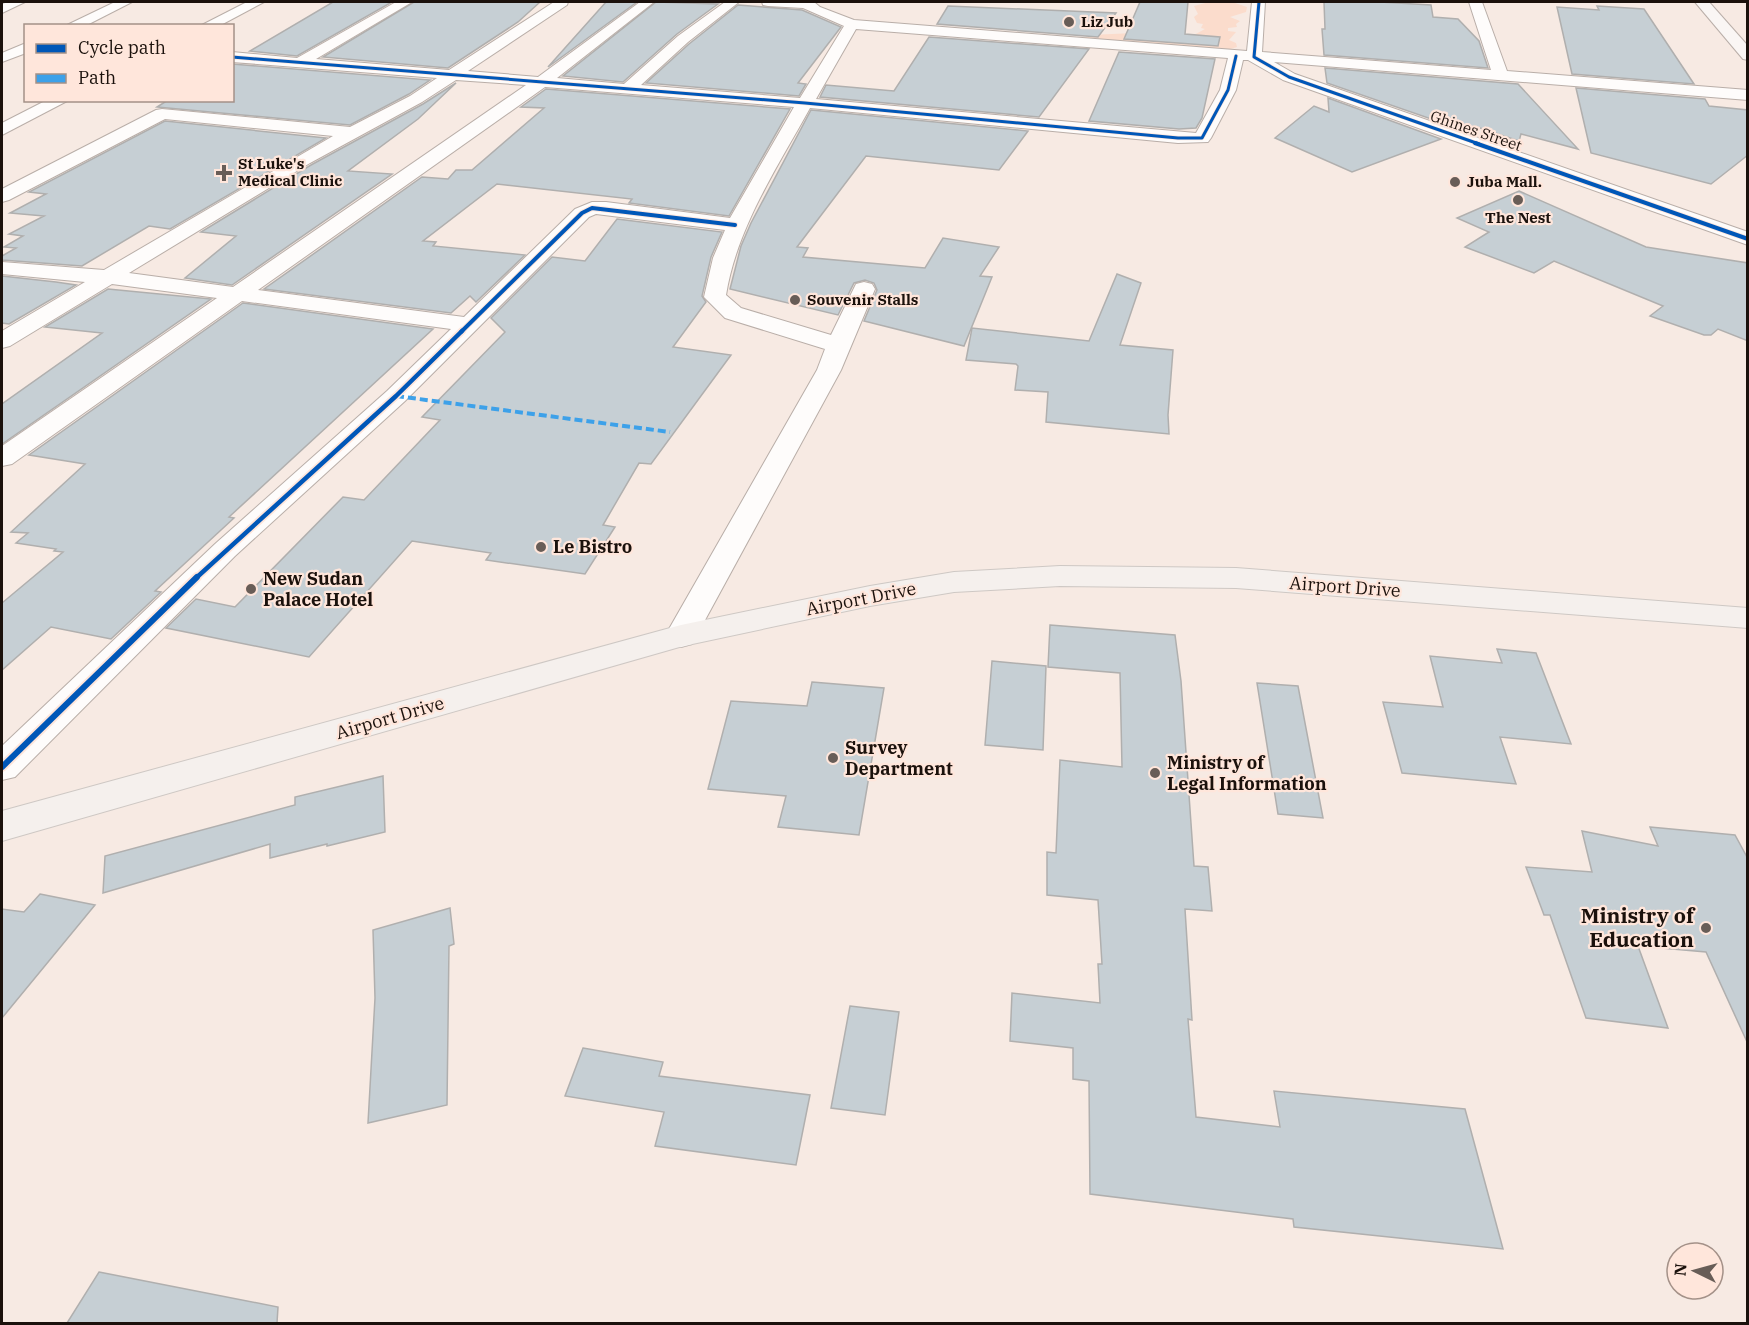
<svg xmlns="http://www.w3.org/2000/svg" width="1749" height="1325" font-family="'IBM Plex Serif',serif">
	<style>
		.green { fill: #fbdccc }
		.building { fill: #c6cfd4; stroke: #b0afae; stroke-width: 1.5 }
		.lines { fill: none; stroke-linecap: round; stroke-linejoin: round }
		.street-casing { stroke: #b9aea8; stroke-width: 2 }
		.secondary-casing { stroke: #b9aea8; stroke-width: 2 }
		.primary-casing { stroke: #cec8c4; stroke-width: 2 }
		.street { fill: #fefcfb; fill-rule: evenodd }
		.secondary { fill: #faf6f4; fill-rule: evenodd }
		.primary { fill: #f5f0ed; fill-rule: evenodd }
		.quiet { stroke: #3da1e9; stroke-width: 4; stroke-dasharray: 8 4; stroke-linecap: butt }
		.cycleway-far3-casing { stroke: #ffe6db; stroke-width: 4.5 }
		.cycleway-far2-casing { stroke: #ffe6db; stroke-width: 6 }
		.cycleway-far1-casing { stroke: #ffe6db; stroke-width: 8 }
		.cycleway-casing { stroke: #ffe6db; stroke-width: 10 }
		.cycleway-far3 { stroke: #0057b8; stroke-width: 3 }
		.cycleway-far2 { stroke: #0057b8; stroke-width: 4 }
		.cycleway-far1 { stroke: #0057b8; stroke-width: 4.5 }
		.cycleway { stroke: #0057b8; stroke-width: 6 }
		.poi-dot { fill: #685d57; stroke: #ffe6db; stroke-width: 2 }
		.labels { text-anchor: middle; stroke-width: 4.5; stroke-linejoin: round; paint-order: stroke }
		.far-poi-label { font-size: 15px; font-weight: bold; fill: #1b110c; stroke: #ffe6db; text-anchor: start }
		.far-street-label { font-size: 15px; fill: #1b110c; stroke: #ffe6db }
		.poi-label { font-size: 18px; font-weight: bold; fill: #1b110c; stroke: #ffe6db; text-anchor: start }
		.street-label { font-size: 18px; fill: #1b110c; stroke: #ffe6db }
		.near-poi-label { font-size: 21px; font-weight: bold; fill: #1b110c; stroke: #ffe6db; text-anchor: end }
	</style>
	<rect width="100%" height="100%" fill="#f7eae3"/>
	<!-- green -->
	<polygon class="green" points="1209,2 1232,2 1247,7 1246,12 1230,17 1240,21 1236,24 1237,27 1228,28 1228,31 1236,32 1229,40 1236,43 1237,47 1221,52 1082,39 1090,35 1134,33 1192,36 1205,29 1201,28 1203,24 1197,23 1194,17 1198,14 1194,6"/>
	<!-- building -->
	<g class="building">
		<polygon points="333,2 392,2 297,56 250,51"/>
		<polygon points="414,2 540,2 518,22 448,68 323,57"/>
		<polygon points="606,2 637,2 548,67"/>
		<polygon points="656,2 718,4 677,34 623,82 563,76"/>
		<polygon points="1140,2 1188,2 1185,34 1220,37 1218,46 1124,39"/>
		<polygon points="1324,2 1380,2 1431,5 1433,17 1458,19 1479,41 1488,68 1324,55 1322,29 1325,29"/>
		<polygon points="738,5 802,10 841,27 798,83 806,84 799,96 646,83 689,44"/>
		<polygon points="948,6 1116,13 1098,37 937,24"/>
		<polygon points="1597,6 1644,9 1694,84 1572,74 1557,7 1599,10"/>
		<polygon points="929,37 1089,49 1039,117 820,97 826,85 894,91"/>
		<polygon points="1119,52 1215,59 1202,118 1196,128 1179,129 1089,121"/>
		<polygon points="232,64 430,80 409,94 350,125 157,107 168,100 232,100"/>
		<polygon points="1325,68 1518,84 1578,149 1521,134 1519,141 1474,126 1463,130 1327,83"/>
		<polygon points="456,83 418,119 348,171 392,174 232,285 185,278 236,236 201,232 311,165 423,104"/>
		<polygon points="1576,88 1705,99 1709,106 1748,110 1748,155 1711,184 1591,153"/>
		<polygon points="546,89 790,109 729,216 629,203 632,199 497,184 423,241 436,242 433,246 525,255 476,302 470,296 451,313 264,289 422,177 448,179 456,170 472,170 544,108 521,107"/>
		<polygon points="1328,98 1441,139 1352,172 1275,138 1314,106 1329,112"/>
		<polygon points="811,110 1028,131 999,170 866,156 797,247 808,248 803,257 925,268 943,238 999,247 980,276 992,277 964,346 864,321 877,290 874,283 865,280 854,283 838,315 730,289 741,246 751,223"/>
		<polygon points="165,121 326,138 170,229 149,226 82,266 2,260 2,256 16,248 4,247 23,236 9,234 44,216 10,213 46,194 29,192"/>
		<polygon points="1519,191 1646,247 1748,263 1748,341 1718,329 1711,335 1704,335 1650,316 1663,306 1554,261 1534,273 1465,247 1489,232 1457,218"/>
		<polygon points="617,219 722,232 711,257 702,296 706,302 673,347 731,355 651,464 639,463 603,525 615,527 585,574 486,560 491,553 412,541 309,657 166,628 196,599 235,607 343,497 364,500 440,420 422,417 505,332 491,318 552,257 585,261"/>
		<polygon points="1117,274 1141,283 1120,345 1173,350 1168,415 1169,434 1046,422 1048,392 1015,390 1018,366 1016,364 966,360 972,328 1089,341"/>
		<polygon points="2,276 56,282 76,285 9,324 2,323"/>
		<polygon points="108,289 211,299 2,444 2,404 102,333 45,327"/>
		<polygon points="243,303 433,329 229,517 234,518 155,591 161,592 111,639 51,627 2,670 2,603 63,552 54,551 56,549 16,543 28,533 11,532 85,464 29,455"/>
		<polygon points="1050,625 1175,635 1181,681 1194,866 1208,867 1212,911 1185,909 1192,1020 1188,1019 1196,1117 1280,1127 1274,1091 1465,1109 1503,1249 1294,1227 1293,1219 1090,1194 1089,1081 1073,1079 1073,1048 1010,1041 1012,993 1100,1003 1098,964 1102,964 1098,900 1047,895 1047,852 1056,853 1060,760 1122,767 1120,673 1048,667"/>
		<polygon points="1497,649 1536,653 1571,744 1500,737 1516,784 1402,773 1383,702 1443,707 1430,656 1502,663"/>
		<polygon points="992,661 1046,666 1043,750 985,745"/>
		<polygon points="812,682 884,688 859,835 778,827 786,796 708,789 731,701 807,706"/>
		<polygon points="1257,683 1298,686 1323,818 1278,814"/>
		<polygon points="383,776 385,832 327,846 327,844 270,858 270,844 103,893 105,856 295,805 295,797"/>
		<polygon points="1650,827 1735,835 1748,859 1748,1044 1706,952 1638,946 1668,1028 1586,1018 1550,915 1544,915 1526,867 1592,872 1582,831 1658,846"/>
		<polygon points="40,894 95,905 2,1018 2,909 24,912"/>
		<polygon points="450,908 454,944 449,946 447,1105 368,1123 375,998 373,930"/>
		<polygon points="850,1006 899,1012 885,1115 831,1108"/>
		<polygon points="583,1048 663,1062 659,1076 810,1095 796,1165 655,1146 664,1112 565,1096"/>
		<polygon points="99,1272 278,1307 277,1323 67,1323"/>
	</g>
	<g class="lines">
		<defs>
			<g id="street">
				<polygon points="8,2 25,2 2,13 2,4"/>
				<polygon points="115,2 132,2 85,26 65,26"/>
				<polygon points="247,2 264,2 219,26 200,26"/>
				<path d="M396,2H412L316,59L449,70L554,2H568L567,5L468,71L538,77L640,2H654L557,78L624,84L678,36L725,2H739L688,42L641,85L800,98L844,26L803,8L768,6L763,5L762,2H814L820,7L854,20L1247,51L1252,2H1265L1262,52L1491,70L1469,2H1482L1507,71L1748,90V100L1274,62L1295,74L1748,232V245L1283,80L1248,60H1243L1236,90L1211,138L1208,142L1178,143L810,108C777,168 737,227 726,295L741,308L831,335L856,284L864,282L872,284L875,289L841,370L692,644L681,647L670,644L665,636L817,370L825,349L725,318L704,297L713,258L725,230L596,214L589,217L405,401L235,556L15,777L2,780V746L215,544L387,391L451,329L242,301L12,464L2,466V446L217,298L112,284L10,346L2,348V331L85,282L2,274V262L104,270L333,136L165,119L9,200L2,202V189L156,110L162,109L350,127L410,96L437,78L232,62V52L297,58ZM856,29L1228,58L1220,90L1196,133L816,99ZM456,80L526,85L233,287L129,273L310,163L422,102ZM545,87L794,107L730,218L606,202H592L575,209L464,317L258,290Z"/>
				<polygon points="26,43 26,53 2,62 2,53"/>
				<polygon points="47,100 69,100 2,135 2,123"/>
			</g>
			<polygon id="secondary" points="1695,2 1709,2 1748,46 1748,60 1743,59"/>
			<polygon id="primary" points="1060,566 1236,568 1748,608 1748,628 1236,588 1060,586 954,592 870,606 683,646 2,841 2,811 681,625 870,586 954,572"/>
		</defs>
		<!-- street casing -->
		<use href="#street" class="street-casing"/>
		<!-- secondary casing -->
		<use href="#secondary" class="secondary-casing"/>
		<!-- primary casing -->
		<use href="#primary" class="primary-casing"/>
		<!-- street -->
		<use href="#street" class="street"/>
		<!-- secondary -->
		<use href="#secondary" class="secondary"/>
		<!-- primary -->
		<use href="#primary" class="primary"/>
		<!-- quiet -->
		<polyline class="quiet" points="396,396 670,432"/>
		<defs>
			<g id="cycleway-far3">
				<polyline points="1259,2 1254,57 1289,77 1479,144"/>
				<polyline points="232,57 805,103 1178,138 1202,138 1228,90 1236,56"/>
			</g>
			<g id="cycleway-far2">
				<polyline points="1475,143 1748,239"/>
				<polyline points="461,332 582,213 592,208 735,225"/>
			</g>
			<polyline id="cycleway-far1" points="195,579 396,396 462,331"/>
			<polyline id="cycleway" points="2,767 197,577"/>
		</defs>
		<!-- cycleway-far3 casing -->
		<use href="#cycleway-far3" class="cycleway-far3-casing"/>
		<!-- cycleway-far2 casing -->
		<use href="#cycleway-far2" class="cycleway-far2-casing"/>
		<!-- cycleway-far1 casing -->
		<use href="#cycleway-far1" class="cycleway-far1-casing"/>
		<!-- cycleway casing -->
		<use href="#cycleway" class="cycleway-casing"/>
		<!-- cycleway-far3 -->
		<use href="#cycleway-far3" class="cycleway-far3"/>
		<!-- cycleway-far2 -->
		<use href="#cycleway-far2" class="cycleway-far2"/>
		<!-- cycleway-far1 -->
		<use href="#cycleway-far1" class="cycleway-far1"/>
		<!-- cycleway -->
		<use href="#cycleway" class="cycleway"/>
	</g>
	<!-- markers -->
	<g class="poi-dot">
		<circle cx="1069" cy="22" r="6"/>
		<path d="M221 164h6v6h6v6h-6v6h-6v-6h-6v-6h6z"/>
		<circle cx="1455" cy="182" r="6"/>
		<circle cx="1518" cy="200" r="6"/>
		<circle cx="795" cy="300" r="6"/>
		<circle cx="541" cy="547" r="6"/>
		<circle cx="251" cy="589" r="6"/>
		<circle cx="833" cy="758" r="6"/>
		<circle cx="1155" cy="773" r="6"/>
		<circle cx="1706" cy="928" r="6"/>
	</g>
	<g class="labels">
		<!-- far-poi labels -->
		<g class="far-poi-label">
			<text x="1081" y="27">Liz Jub</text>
			<text x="238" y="169">St Luke's<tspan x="238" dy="17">Medical Clinic</tspan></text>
			<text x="1467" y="187">Juba Mall.</text>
			<text x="1518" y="223" text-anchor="middle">The Nest</text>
			<text x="807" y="305">Souvenir Stalls</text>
		</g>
		<!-- far-street labels -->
		<g class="far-street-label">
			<text transform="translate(1476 131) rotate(19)" y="5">Ghines Street</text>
		</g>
		<!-- poi labels -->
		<g class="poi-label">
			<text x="553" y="553">Le Bistro</text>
			<text x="263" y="585">New Sudan<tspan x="263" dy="21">Palace Hotel</tspan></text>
			<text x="845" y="754">Survey<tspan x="845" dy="21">Department</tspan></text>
			<text x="1167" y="769">Ministry of<tspan x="1167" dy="21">Legal Information</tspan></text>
		</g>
		<!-- street labels -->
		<g class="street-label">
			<text transform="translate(1345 587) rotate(4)" y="6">Airport Drive</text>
			<text transform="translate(861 599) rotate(-11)" y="6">Airport Drive</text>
			<text transform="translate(390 718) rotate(-16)" y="6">Airport Drive</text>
		</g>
		<!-- near-poi labels -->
		<g class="near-poi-label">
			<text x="1694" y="923">Ministry of<tspan x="1694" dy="24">Education</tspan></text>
		</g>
	</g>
	<!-- border -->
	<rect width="1749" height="1325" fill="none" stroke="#1b110c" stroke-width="6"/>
	<!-- legend -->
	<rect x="24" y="24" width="210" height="78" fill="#ffe6db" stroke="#a49188" stroke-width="1.5"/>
	<rect x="36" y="44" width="30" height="9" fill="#0057b8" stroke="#a49188" stroke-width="1.5"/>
	<text x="78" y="54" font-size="18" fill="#1b110c">Cycle path</text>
	<rect x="36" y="74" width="30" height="9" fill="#3da1e9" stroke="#a49188" stroke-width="1.5"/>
	<text x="78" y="84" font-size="18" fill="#1b110c">Path</text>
	<!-- north arrow -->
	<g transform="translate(1695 1271) rotate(275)"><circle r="28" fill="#ffe6db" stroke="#a49188" stroke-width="1.5"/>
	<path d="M0-4.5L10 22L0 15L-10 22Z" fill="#685d57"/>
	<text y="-9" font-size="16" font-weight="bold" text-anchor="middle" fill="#1b110c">N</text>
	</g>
</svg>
